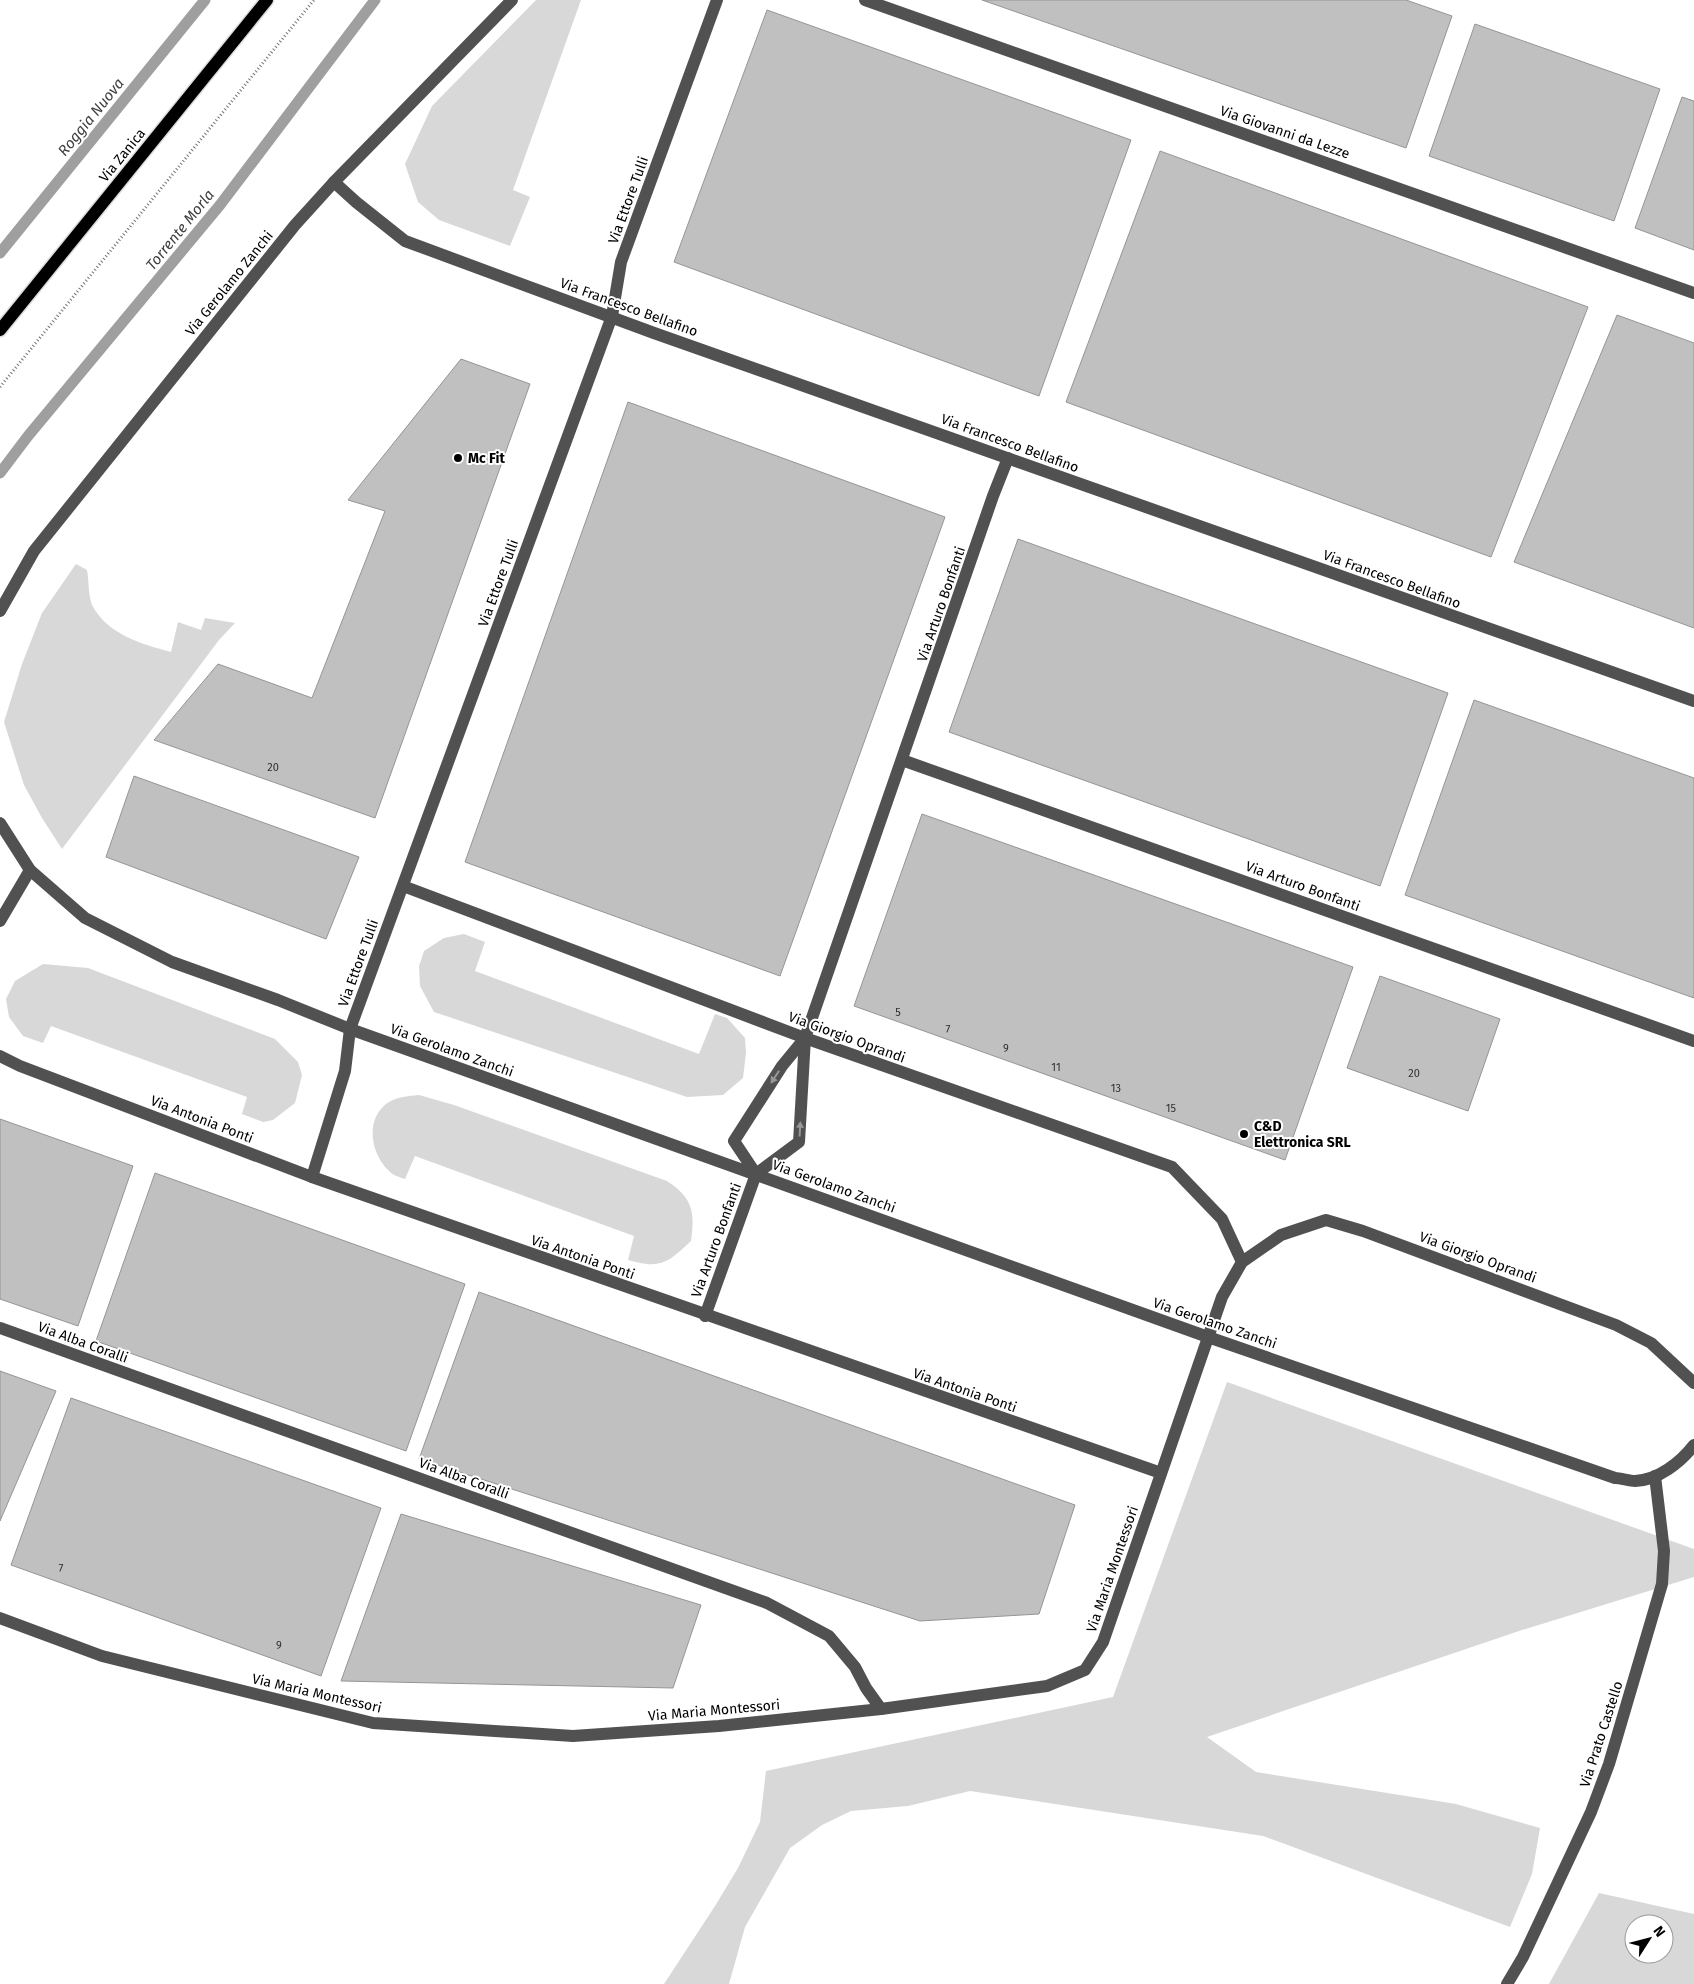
<svg xmlns="http://www.w3.org/2000/svg" width="1694" height="1984" font-family="'Fira Sans',sans-serif">
	<style>
		.green { fill: #d8d8d8; fill-rule: evenodd }
		.lines { fill: none; stroke-linecap: round; stroke-linejoin: round }
		.stream { stroke: #9f9f9f; stroke-width: 11 }
		.building { fill: #c0c0c0; stroke: #959595 }
		.major-casing { stroke: #dbdbdb; stroke-width: 15 }
		.path { stroke: #737373; stroke-width: 3; stroke-dasharray: 1 2.5; stroke-linecap: butt }
		.minor { stroke: #515151; stroke-width: 12 }
		.major { stroke: #000; stroke-width: 12 }
		.oneway { fill: #979797 }
		.poi-dot { fill: #000; stroke: #fff; stroke-width: 2 }
		.labels { text-anchor: middle; stroke-width: 4; stroke-linejoin: round; paint-order: stroke }
		.number-label { font-size: 11px; fill: #303030 }
		.street-label { font-size: 14px; fill: #000; stroke: #fff }
		.poi-label { font-size: 14px; font-weight: bold; fill: #000; stroke: #fff; text-anchor: start }
		.water-label { font-size: 15px; font-style: italic; fill: #404040; stroke: #fff }
	</style>
	<rect width="100%" height="100%" fill="#fff"/>
	<!-- green -->
	<g class="green">
		<polygon points="536,0 581,0 513,190 530,197 510,246 439,220 418,202 405,164 432,106"/>
		<path d="M76,564L87,570C89,580 88,595 92,605C107,634 141,644 171,652L178,622L201,630L205,618L235,623L219,640L62,849L42,818L24,785L4,722L22,664L42,613Z"/>
		<polygon points="464,934 485,942 475,971 699,1054 715,1014 727,1018 745,1038 746,1053 743,1078 723,1095 687,1097 434,1012 420,986 419,966 424,951 444,938"/>
		<polygon points="43,964 88,968 275,1039 298,1062 302,1075 295,1103 273,1120 263,1122 242,1114 247,1097 51,1026 43,1043 23,1036 9,1017 6,999 15,981"/>
		<path d="M419,1095L454,1105L667,1181C693,1198 695,1212 691,1241C667,1264 660,1269 628,1260L634,1236L415,1156L405,1179C399,1177 392,1175 388,1170C371,1153 365,1121 386,1104C395,1097 408,1096 419,1095Z"/>
		<polygon points="1227,1382 1694,1549 1694,1577 1522,1630 1207,1737 1256,1772 1456,1804 1540,1828 1532,1874 1510,1927 1263,1836 970,1791 908,1806 851,1811 822,1825 790,1848 745,1927 729,1984 664,1984 715,1906 738,1868 760,1822 766,1771 1113,1697"/>
		<path d="M1599,1893L1694,1914V1984H1549ZM1634,1924H1664V1954H1634Z"/>
	</g>
	<g class="lines">
		<!-- stream -->
		<g class="stream">
			<polyline points="0,253 205,0"/>
			<polyline points="0,473 28,436 220,205 375,0"/>
		</g>
	</g>
	<!-- building -->
	<g class="building">
		<polygon points="982,0 1406,0 1452,16 1406,148"/>
		<polygon points="767,10 1131,140 1039,396 674,262"/>
		<polygon points="1475,24 1660,89 1614,221 1429,156"/>
		<polygon points="1682,97 1694,101 1694,250 1635,228"/>
		<polygon points="1160,151 1588,307 1491,557 1066,402"/>
		<polygon points="1617,315 1694,343 1694,628 1514,562"/>
		<polygon points="461,359 530,384 375,818 154,740 218,664 312,698 385,511 348,500"/>
		<polygon points="628,402 945,517 780,976 465,862"/>
		<polygon points="1018,539 1448,693 1380,886 949,732"/>
		<polygon points="1474,700 1694,778 1694,998 1405,895"/>
		<polygon points="134,776 359,857 326,939 106,857"/>
		<polygon points="922,814 1353,967 1285,1160 854,1006"/>
		<polygon points="1380,976 1500,1019 1468,1111 1347,1068"/>
		<polygon points="0,1119 133,1166 78,1326 0,1299"/>
		<polygon points="155,1173 465,1284 406,1451 96,1341"/>
		<polygon points="479,1292 1075,1505 1039,1614 920,1621 419,1459"/>
		<polygon points="0,1371 56,1391 0,1521"/>
		<polygon points="71,1398 381,1508 321,1676 11,1565"/>
		<polygon points="401,1514 701,1605 673,1688 341,1681"/>
	</g>
	<g class="lines">
		<defs>
			<polyline id="major" points="0,330 267,0"/>
		</defs>
		<!-- major casing -->
		<use href="#major" class="major-casing"/>
		<!-- path -->
		<polyline class="path" points="0,387 314,0"/>
		<!-- minor -->
		<g class="minor">
			<polyline points="865,0 1694,293"/>
			<polyline points="334,182 356,202 405,241 654,333 1694,701"/>
			<polyline points="0,611 34,551 295,225 334,182 512,0"/>
			<polyline points="902,760 1694,1041"/>
			<path d="M0,823L30,870L85,918L172,962L278,1000L350,1029L1208,1337L1615,1478C1621,1478 1629,1481 1635,1481C1658,1480 1680,1463 1694,1445"/>
			<polyline points="403,886 805,1038 1172,1167 1222,1219 1242,1262"/>
			<polyline points="0,921 30,870"/>
			<polyline points="0,1056 20,1066 312,1177 1161,1473"/>
			<polyline points="756,1174 734,1141 782,1066 805,1038"/>
			<polyline points="312,1177 345,1071 350,1029 612,316 621,262 717,0"/>
			<polyline points="705,1316 756,1174 799,1142 805,1038 993,496 1008,458"/>
			<polyline points="0,1328 767,1603 829,1636 855,1667 866,1688 881,1709"/>
			<polyline points="0,1618 102,1656 373,1723 573,1736 719,1726 881,1709 1047,1686 1085,1670 1103,1642 1222,1297 1242,1262 1281,1235 1326,1220 1363,1231 1616,1325 1651,1343 1694,1383"/>
			<polyline points="1507,1984 1523,1957 1591,1812 1609,1764 1662,1584 1664,1551 1655,1476"/>
		</g>
		<!-- major -->
		<use href="#major" class="major"/>
	</g>
	<!-- one-way arrows -->
	<defs><path id="oneway-solid" d="M-6-.8H1V-3.2L6.5 0L1 3.2V.8H-6Z" transform="scale(1.25)"/></defs>
	<g class="oneway">
		<use href="#oneway-solid" transform="translate(775 1077) rotate(123)"/>
		<use href="#oneway-solid" transform="translate(800 1129) rotate(-87)"/>
	</g>
	<!-- markers -->
	<g class="poi-dot">
		<circle cx="458" cy="458" r="5"/>
		<circle cx="1244" cy="1134" r="5"/>
	</g>
	<g class="labels">
		<!-- number labels -->
		<g class="number-label">
			<text x="273" y="771">20</text>
			<text x="898" y="1016">5</text>
			<text x="948" y="1033">7</text>
			<text x="1006" y="1052">9</text>
			<text x="1056" y="1071">11</text>
			<text x="1414" y="1077">20</text>
			<text x="1116" y="1092">13</text>
			<text x="1171" y="1112">15</text>
			<text x="61" y="1572">7</text>
			<text x="279" y="1649">9</text>
		</g>
		<!-- street labels -->
		<g class="street-label">
			<text transform="translate(1285 132) rotate(19)" y="5">Via Giovanni da Lezze</text>
			<text transform="translate(122 155) rotate(-51)" y="5">Via Zanica</text>
			<text transform="translate(628 200) rotate(-70)" y="5">Via Ettore Tulli</text>
			<text transform="translate(229 283) rotate(-51)" y="5">Via Gerolamo Zanchi</text>
			<text transform="translate(629 307) rotate(20)" y="5">Via Francesco Bellafino</text>
			<text transform="translate(1010 443) rotate(20)" y="5">Via Francesco Bellafino</text>
			<text transform="translate(1392 579) rotate(20)" y="5">Via Francesco Bellafino</text>
			<text transform="translate(498 583) rotate(-70)" y="5">Via Ettore Tulli</text>
			<text transform="translate(941 604) rotate(-71)" y="5">Via Arturo Bonfanti</text>
			<text transform="translate(1303 886) rotate(20)" y="5">Via Arturo Bonfanti</text>
			<text transform="translate(358 963) rotate(-70)" y="5">Via Ettore Tulli</text>
			<text transform="translate(847 1037) rotate(20)" y="5">Via Giorgio Oprandi</text>
			<text transform="translate(452 1050) rotate(20)" y="5">Via Gerolamo Zanchi</text>
			<text transform="translate(202 1119) rotate(21)" y="5">Via Antonia Ponti</text>
			<text transform="translate(834 1186) rotate(20)" y="5">Via Gerolamo Zanchi</text>
			<text transform="translate(716 1240) rotate(-70)" y="5">Via Arturo Bonfanti</text>
			<text transform="translate(583 1257) rotate(19)" y="5">Via Antonia Ponti</text>
			<text transform="translate(1478 1257) rotate(20)" y="5">Via Giorgio Oprandi</text>
			<text transform="translate(1215 1323) rotate(19)" y="5">Via Gerolamo Zanchi</text>
			<text transform="translate(83 1342) rotate(20)" y="5">Via Alba Coralli</text>
			<text transform="translate(965 1390) rotate(19)" y="5">Via Antonia Ponti</text>
			<text transform="translate(464 1478) rotate(20)" y="5">Via Alba Coralli</text>
			<text transform="translate(1112 1569) rotate(-71)" y="5">Via Maria Montessori</text>
			<text transform="translate(317 1693) rotate(13)" y="5">Via Maria Montessori</text>
			<text transform="translate(714 1710) rotate(-5)" y="5">Via Maria Montessori</text>
			<text transform="translate(1601 1734) rotate(-72)" y="5">Via Prato Castello</text>
		</g>
		<!-- poi labels -->
		<g class="poi-label">
			<text x="468" y="463">Mc Fit</text>
			<text x="1254" y="1131">C&amp;D<tspan x="1254" dy="16">Elettronica SRL</tspan></text>
		</g>
		<!-- water labels -->
		<g class="water-label">
			<text transform="translate(91 117) rotate(-51)" y="5">Roggia Nuova</text>
			<text transform="translate(180 230) rotate(-51)" y="5">Torrente Morla</text>
		</g>
	</g>
	<!-- north arrow -->
	<g transform="translate(1649 1939) rotate(54)"><circle r="24" fill="#ffffff" stroke="#999999"/>
	<path d="M0-4L9 19L0 12L-9 19Z" fill="#000000"/>
	<text y="-8" font-size="14" font-weight="bold" text-anchor="middle" fill="#000000">N</text>
	</g>
</svg>
